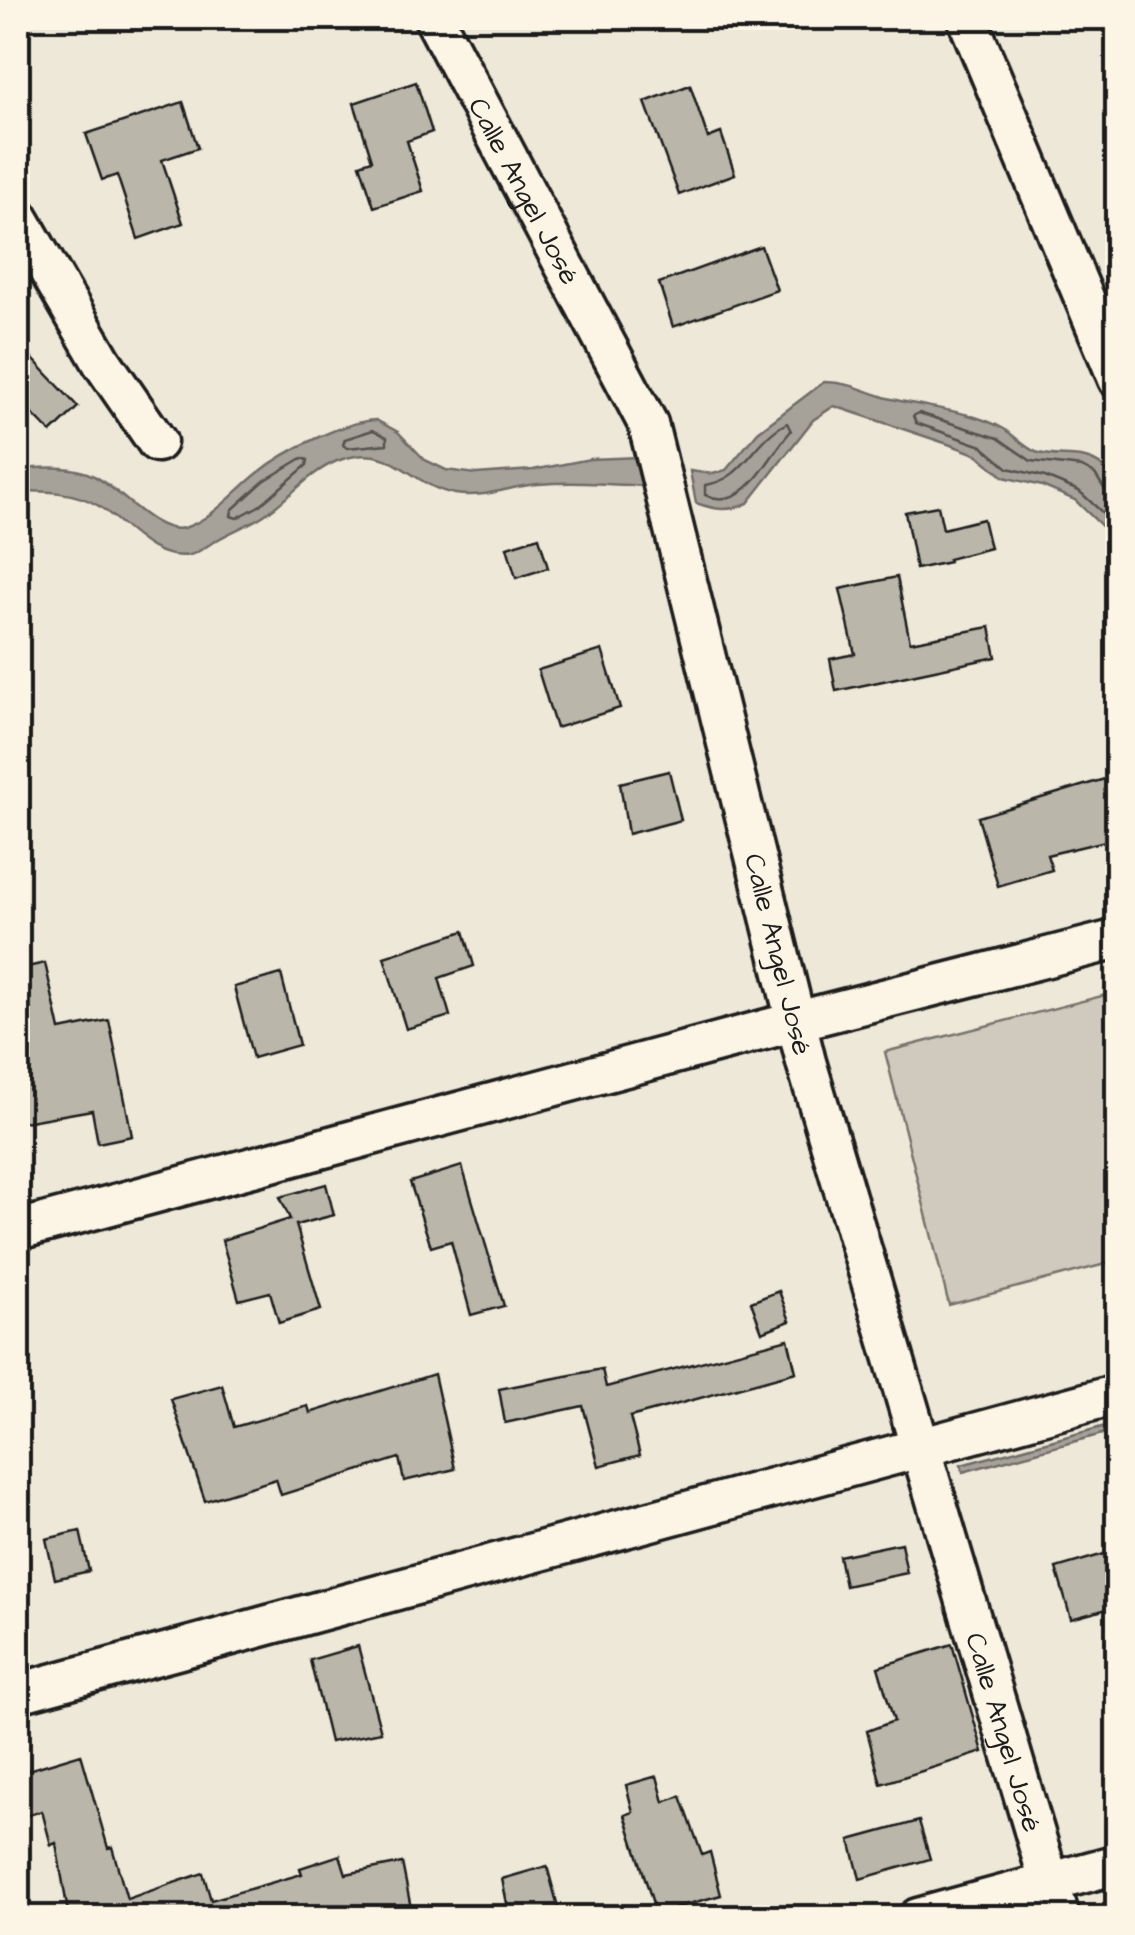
<svg xmlns="http://www.w3.org/2000/svg" width="1135" height="1935" font-family="'Architects Daughter',sans-serif">
	<style>
		.green { fill: #cfcabd; stroke: #76736c; stroke-width: 2.5 }
		.water { fill: #a7a299; stroke: #6f6c67; stroke-width: 2.5 }
		.lines { fill: none; stroke-linecap: round; stroke-linejoin: round }
		.shore { stroke: #54524e; stroke-width: 2.5 }
		.building { fill: #bab6aa; stroke: #1c1c1c; stroke-width: 2.5 }
		.minor-casing { stroke: #1c1c1c; stroke-width: 45 }
		.minor { stroke: #fcf5e5; stroke-width: 38 }
		.labels { text-anchor: middle; stroke-width: 9; stroke-linejoin: round; paint-order: stroke }
		.street-label { font-size: 28px; fill: #1c1c1c; stroke: #fcf5e5 }
	</style>
	<rect width="100%" height="100%" fill="#eee8d9"/>
	<filter id="ink" filterUnits="userSpaceOnUse"><feTurbulence type="fractalNoise" baseFrequency=".01" numOctaves="2"/><feDisplacementMap in="SourceGraphic" scale="20" xChannelSelector="R" yChannelSelector="G"/><feConvolveMatrix kernelMatrix="1 2 1 2 8 2 1 2 1" color-interpolation-filters="sRGB"/></filter>
	<g filter="url(#ink)">
		<!-- green -->
		<polygon class="green" points="1117,992 1117,1261 949,1305 885,1052"/>
		<!-- water -->
		<g class="water">
			<path d="M824,382C848,382 862,390 884,397C923,408 968,409 1004,429C1015,436 1024,447 1036,452C1058,460 1084,450 1103,467C1122,486 1118,517 1117,541L1075,500L1042,486L1004,477L978,455L954,446L834,406L813,420L748,503C728,512 716,510 696,503L690,471L713,474L726,470L758,432Z"/>
			<path d="M376,420L398,432L425,460L446,470L476,474L533,470L590,459L640,457L644,486C609,484 574,481 538,484C510,486 484,499 455,494C406,485 395,439 337,461C308,473 290,498 264,515C249,525 232,531 217,540C209,544 199,553 190,555C152,562 126,524 99,506C75,491 44,491 18,491V469C42,468 71,464 94,476C119,488 156,536 184,528C213,519 235,491 258,473C285,451 342,422 376,420Z"/>
			<polygon points="1117,1423 1117,1430 963,1472 961,1465"/>
		</g>
		<g class="lines">
			<!-- shore -->
			<g class="shore">
				<path d="M787,423L791,431C767,457 747,513 705,495V485C745,480 753,440 787,423Z"/>
				<polygon points="373,430 387,437 387,444 347,448 343,445 345,439"/>
				<polygon points="302,458 308,460 307,465 259,506 237,518 231,516 232,510 264,481"/>
				<polyline points="1118,495 1107,493 1095,474 1082,467 1031,461 998,438 919,413 913,416 916,423 982,446 1008,468 1045,477 1079,491 1118,527"/>
			</g>
		</g>
		<!-- building -->
		<g class="building">
			<polygon points="416,82 432,132 407,141 423,191 374,207 360,164 372,160 354,103"/>
			<polygon points="690,85 708,138 721,133 735,174 679,195 645,102"/>
			<polygon points="183,102 198,148 162,160 183,223 138,239 117,175 102,180 86,134"/>
			<polygon points="761,246 777,290 673,327 659,283"/>
			<polygon points="18,343 78,407 51,433 18,399"/>
			<polygon points="938,506 943,529 983,519 990,548 948,559 949,562 916,569 905,512"/>
			<polygon points="539,537 548,568 516,578 507,547"/>
			<polygon points="897,577 910,642 990,627 996,657 836,691 830,659 855,654 840,589"/>
			<polygon points="602,650 620,708 556,728 538,670"/>
			<polygon points="669,771 681,820 628,834 620,783"/>
			<polygon points="1118,775 1118,838 1047,855 1052,870 998,886 978,817"/>
			<polygon points="464,931 474,966 439,978 450,1016 406,1029 384,957"/>
			<polygon points="45,963 60,1030 109,1020 132,1136 98,1143 92,1110 18,1123 18,969"/>
			<polygon points="281,974 299,1045 253,1058 234,987"/>
			<polygon points="462,1166 504,1306 471,1315 451,1241 431,1247 410,1182"/>
			<polygon points="326,1184 334,1215 296,1225 321,1310 279,1323 270,1292 239,1300 222,1240 290,1219 280,1197"/>
			<polygon points="779,1291 790,1321 762,1332 751,1302"/>
			<polygon points="788,1339 796,1372 630,1417 640,1455 599,1466 583,1406 505,1423 499,1389 602,1369 606,1387"/>
			<polygon points="434,1374 455,1469 404,1481 399,1458 281,1495 276,1479 205,1501 171,1399 222,1385 234,1427 308,1406 310,1413"/>
			<polygon points="80,1531 89,1571 55,1579 46,1539"/>
			<polygon points="901,1543 907,1573 845,1586 839,1556"/>
			<polygon points="1118,1550 1118,1606 1071,1619 1056,1568"/>
			<polygon points="952,1644 983,1752 881,1784 867,1731 894,1721 878,1667"/>
			<polygon points="358,1646 381,1732 330,1742 310,1660"/>
			<polygon points="81,1754 108,1848 112,1847 127,1899 203,1873 211,1900 302,1874 300,1868 340,1855 346,1874 402,1863 412,1913 393,1918 315,1918 313,1909 283,1918 69,1918 56,1843 51,1845 42,1811 18,1818 18,1773"/>
			<polygon points="657,1776 664,1802 681,1796 702,1855 710,1852 721,1895 656,1913 625,1815 633,1812 626,1785"/>
			<polygon points="919,1821 930,1859 860,1879 850,1840"/>
			<polygon points="547,1866 561,1918 510,1918 502,1879"/>
		</g>
		<g class="lines">
			<defs>
				<g id="minor">
					<path id="s1" d="M434,18L648,424L806,1062L1060,1918"/>
					<polyline points="967,18 1118,379"/>
					<polyline points="18,217 102,362 157,442"/>
					<polyline points="18,1230 797,1021 1118,939"/>
					<polyline points="18,1693 1118,1394"/>
					<polyline points="918,1918 1118,1864"/>
				</g>
			</defs>
			<!-- minor casing -->
			<use href="#minor" class="minor-casing"/>
			<!-- minor -->
			<use href="#minor" class="minor"/>
		</g>
	</g>
	<g class="labels">
		<!-- street labels -->
		<g class="street-label">
			<text dy="10" stroke="none"><textPath href="#s1" startOffset="195">Calle Angel José</textPath></text>
			<text dy="10" stroke="none"><textPath href="#s1" startOffset="1005">Calle Angel José</textPath></text>
			<text dy="10" stroke="none"><textPath href="#s1" startOffset="1815">Calle Angel José</textPath></text>
		</g>
	</g>
	<!-- margin -->
	<rect width="1135" height="1935" fill="none" stroke="#fcf5e5" stroke-width="60"/>
	<rect x="30" y="30" width="1075" height="1875" fill="none" stroke="#1c1c1c" stroke-width="4" filter="url(#ink)"/>
</svg>
